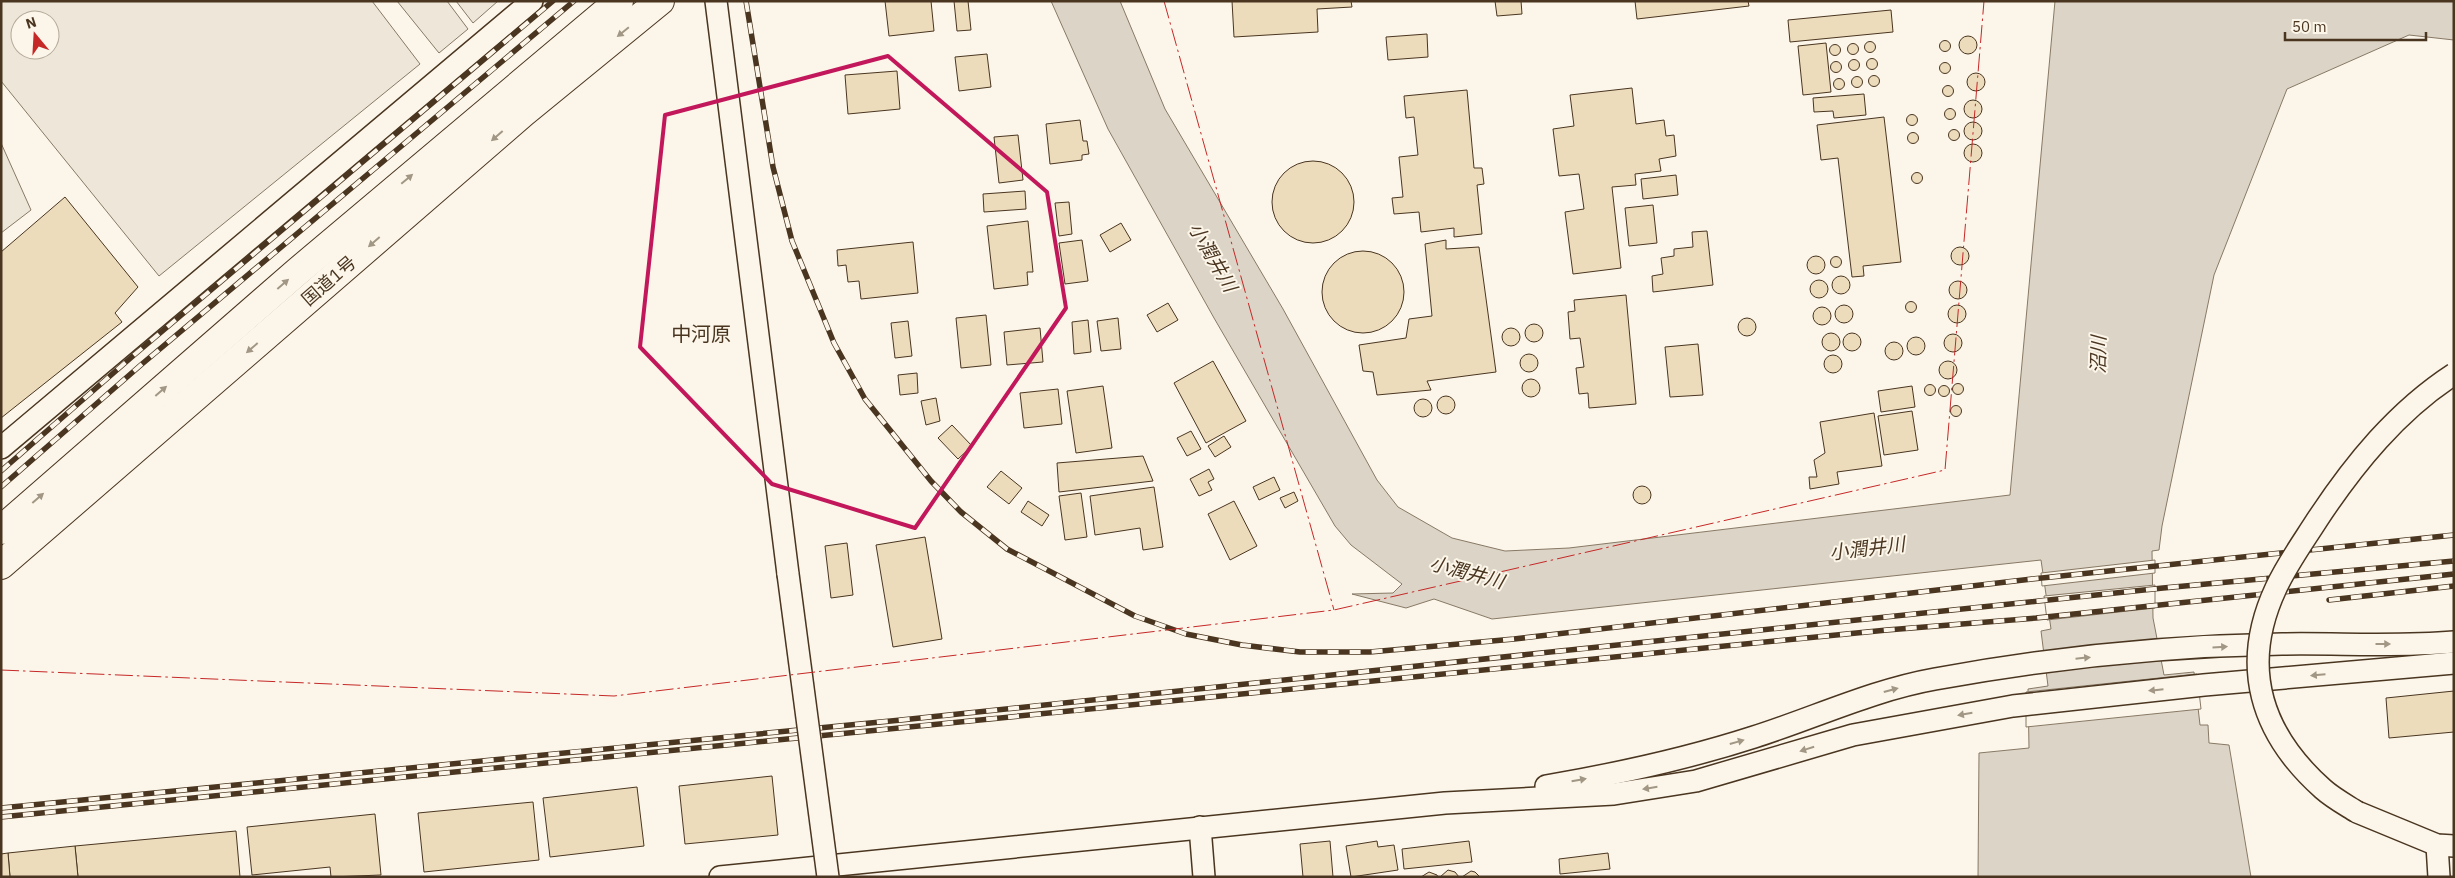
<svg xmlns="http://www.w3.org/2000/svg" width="2455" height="878" font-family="'IBM Plex Sans','Noto Sans JP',sans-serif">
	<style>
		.green { fill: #ede6d9; stroke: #887966; fill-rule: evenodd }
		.parking { fill: #ede7d9; stroke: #887966 }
		.water { fill: #dcd4c6; stroke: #887966 }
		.pier { fill: #fbf6e9; stroke: #887966 }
		.building { fill: #ecdcbc; stroke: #4a3520 }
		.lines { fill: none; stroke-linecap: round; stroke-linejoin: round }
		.minor-casing { stroke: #4a3520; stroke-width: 24 }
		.highway-casing { stroke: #4a3520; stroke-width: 30 }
		.minor { stroke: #fbf6e9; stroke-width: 21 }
		.highway { stroke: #fbf6e9; stroke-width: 28 }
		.rail-casing { stroke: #4a3520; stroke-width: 5.5 }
		.rail { stroke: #fbf6e9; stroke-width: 4; stroke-dasharray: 11; stroke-linecap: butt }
		.minor-bridge-casing { stroke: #4a3520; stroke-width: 24; stroke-linecap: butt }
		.minor-bridge { stroke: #fbf6e9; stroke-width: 21 }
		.power { stroke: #c62828; stroke-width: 1; stroke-dasharray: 18 4 2.5 4; stroke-linecap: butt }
		.oneway { fill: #a29684 }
		.marked { fill: none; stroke: #c2185b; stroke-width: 4; stroke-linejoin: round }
		.labels { text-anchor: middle; stroke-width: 4; stroke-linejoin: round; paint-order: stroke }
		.street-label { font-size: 18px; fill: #4a3520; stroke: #fbf6e9 }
		.water-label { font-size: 19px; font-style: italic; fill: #4a3520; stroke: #fbf6e9 }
		.quarter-label { font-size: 20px; fill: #4a3520; stroke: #fbf6e9 }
	</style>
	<rect width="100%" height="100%" fill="#fbf6e9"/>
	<!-- green -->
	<g class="green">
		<path d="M1,1H372L420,64L159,276L1,81ZM20,20H50V50H20Z"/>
		<polygon points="397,1 447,1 468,29 439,53"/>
		<polygon points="456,1 498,1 473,23"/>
	</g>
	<!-- parking -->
	<polygon class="parking" points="1,143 31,210 1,233"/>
	<!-- water -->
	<polygon class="water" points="1051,1 1120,1 1165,109 1283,309 1377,480 1398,507 1452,538 1505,551 1569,548 2010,495 2055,1 2454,1 2454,40 2409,35 2287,89 2214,275 2162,526 2159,550 2152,551 2153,618 2164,675 2194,672 2200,725 2208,725 2209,743 2229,745 2251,877 1978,877 1979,753 2029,748 2028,689 2048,686 2041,631 2051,629 2041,560 1492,619 1434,599 1406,608 1352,594 1393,593 1402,584 1351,545 1335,526 1214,318 1108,129"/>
	<!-- pier -->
	<g class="pier">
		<polygon points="2155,560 2155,573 2042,586 2041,573"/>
		<polygon points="2155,585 2155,608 2047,620 2044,596"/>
		<polygon points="2197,674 2201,709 2026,727 2026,692"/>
	</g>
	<!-- building -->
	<g class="building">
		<polygon points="885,1 931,1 934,31 889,36"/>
		<polygon points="954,1 968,1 971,30 957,31"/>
		<polygon points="1232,1 1351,1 1352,7 1317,9 1318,32 1234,37"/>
		<polygon points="1495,1 1521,1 1522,14 1497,16"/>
		<polygon points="1635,1 1748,1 1749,6 1637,19"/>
		<polygon points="1891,10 1893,32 1790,42 1788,20"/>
		<polygon points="1427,34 1428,57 1388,60 1386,37"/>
		<circle cx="1968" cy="45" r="9"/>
		<circle cx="1945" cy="46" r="5.5"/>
		<circle cx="1870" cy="47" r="5.5"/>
		<polygon points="1826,43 1831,92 1803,95 1798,46"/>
		<circle cx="1853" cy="49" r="5.5"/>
		<circle cx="1835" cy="50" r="5.5"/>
		<polygon points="987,54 991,87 959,91 955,57"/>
		<circle cx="1872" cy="64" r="5.5"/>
		<circle cx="1854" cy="65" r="5.5"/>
		<circle cx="1836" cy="67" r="5.5"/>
		<circle cx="1945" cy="68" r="5.5"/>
		<polygon points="897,71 900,109 848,114 845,75"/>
		<circle cx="1976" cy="82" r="9"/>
		<circle cx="1874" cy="81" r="5.5"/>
		<circle cx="1857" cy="82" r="5.5"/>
		<circle cx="1839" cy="84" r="5.5"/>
		<circle cx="1948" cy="91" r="5.5"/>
		<polygon points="1632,88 1636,124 1664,120 1666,136 1674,135 1676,156 1659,159 1661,171 1635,174 1636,185 1612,187 1621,268 1573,274 1565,212 1584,209 1579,174 1559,176 1553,129 1574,126 1570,95"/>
		<polygon points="1467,90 1474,168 1482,168 1484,184 1477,185 1482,234 1454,237 1454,228 1421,232 1419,212 1394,214 1392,198 1403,197 1399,157 1418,155 1414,117 1406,118 1404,96"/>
		<polygon points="1864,94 1866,115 1834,118 1833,111 1814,112 1813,98"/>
		<circle cx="1973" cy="109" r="9"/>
		<circle cx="1950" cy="114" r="5.5"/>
		<circle cx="1912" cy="120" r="5.5"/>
		<polygon points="1884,117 1901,262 1863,266 1864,276 1852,277 1838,158 1821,160 1817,125"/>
		<polygon points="1080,120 1083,141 1087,141 1089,154 1082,155 1082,160 1050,164 1046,124"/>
		<circle cx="1973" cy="131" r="9"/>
		<circle cx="1954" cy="135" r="5.5"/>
		<circle cx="1913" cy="138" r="5.5"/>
		<polygon points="1018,135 1023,180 999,183 994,137"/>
		<circle cx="1973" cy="153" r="9"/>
		<circle cx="1313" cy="202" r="41"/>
		<circle cx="1917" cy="178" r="5.5"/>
		<polygon points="1676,175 1678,195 1643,199 1641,179"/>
		<polygon points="1025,191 1026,209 984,212 983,194"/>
		<polygon points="65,197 138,287 115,313 122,322 1,418 1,252"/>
		<polygon points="1069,202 1072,234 1059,236 1055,203"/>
		<polygon points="1653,205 1657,243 1629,246 1625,208"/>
		<polygon points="1028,221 1033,272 1027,272 1028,285 994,289 987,226"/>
		<polygon points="1121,223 1131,240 1110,252 1100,235"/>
		<polygon points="1707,231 1713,285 1653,292 1652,276 1663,274 1661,258 1674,256 1674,249 1693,247 1692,232"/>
		<polygon points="1082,240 1088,281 1065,284 1059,243"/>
		<polygon points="1446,240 1446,249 1479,247 1496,372 1427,381 1431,390 1377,395 1373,372 1363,371 1359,345 1406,338 1409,319 1432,316 1425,244"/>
		<polygon points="913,242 918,293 861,299 859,281 848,282 846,265 838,266 837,250"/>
		<circle cx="1960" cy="256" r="9"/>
		<circle cx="1363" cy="292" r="41"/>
		<circle cx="1816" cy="265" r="9"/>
		<circle cx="1836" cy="262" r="5.5"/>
		<circle cx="1841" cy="285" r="9"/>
		<circle cx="1819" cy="289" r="9"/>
		<circle cx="1958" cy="290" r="9"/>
		<polygon points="1626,295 1636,404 1589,408 1588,393 1579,394 1576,368 1584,367 1580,338 1570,339 1568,312 1575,311 1574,300"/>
		<circle cx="1911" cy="307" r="5.5"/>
		<polygon points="1168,303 1178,320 1157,332 1147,315"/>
		<circle cx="1957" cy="314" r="9"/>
		<circle cx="1844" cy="314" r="9"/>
		<circle cx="1822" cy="316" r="9"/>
		<polygon points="986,315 991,365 961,368 956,318"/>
		<polygon points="1118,318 1121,349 1101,351 1097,321"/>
		<circle cx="1747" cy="327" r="9"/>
		<polygon points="1088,320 1091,352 1074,354 1072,322"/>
		<polygon points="908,321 912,356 895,358 891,323"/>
		<circle cx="1534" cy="333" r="9"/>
		<polygon points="1040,328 1043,362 1007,365 1004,332"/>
		<circle cx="1511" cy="337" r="9"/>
		<circle cx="1831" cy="342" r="9"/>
		<circle cx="1852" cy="342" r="9"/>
		<circle cx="1953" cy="343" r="9"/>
		<circle cx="1916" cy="346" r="9"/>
		<circle cx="1894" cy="351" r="9"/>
		<polygon points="1698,344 1703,395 1670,397 1665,347"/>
		<circle cx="1529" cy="363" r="9"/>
		<circle cx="1833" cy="364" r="9"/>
		<polygon points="1213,361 1246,421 1206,443 1174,383"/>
		<circle cx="1948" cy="370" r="9"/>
		<polygon points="917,373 918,393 900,395 898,375"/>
		<circle cx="1531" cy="388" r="9"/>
		<circle cx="1958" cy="389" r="5.5"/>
		<circle cx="1930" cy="390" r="5.5"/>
		<circle cx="1944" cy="391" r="5.5"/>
		<polygon points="1103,386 1112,448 1076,453 1067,391"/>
		<polygon points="1912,386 1915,407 1881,412 1878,391"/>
		<polygon points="1058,389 1062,424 1024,428 1020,393"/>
		<circle cx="1446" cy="405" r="9"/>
		<polygon points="936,398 940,421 926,425 921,401"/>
		<circle cx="1423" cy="408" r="9"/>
		<circle cx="1956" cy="411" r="5.5"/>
		<polygon points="1912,411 1918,450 1884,455 1878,416"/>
		<polygon points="1874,413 1882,466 1837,472 1839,484 1810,489 1809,477 1817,477 1814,460 1825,453 1820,422"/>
		<polygon points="952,425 972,446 958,459 938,438"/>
		<polygon points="1191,431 1201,449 1187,456 1177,438"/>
		<polygon points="1224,436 1231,447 1215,457 1208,446"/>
		<polygon points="1143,456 1153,481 1059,492 1057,463"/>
		<polygon points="1209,469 1214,479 1208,482 1212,490 1199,496 1190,479"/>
		<polygon points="1001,471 1022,488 1009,504 987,487"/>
		<polygon points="1274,477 1280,490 1259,500 1253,487"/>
		<circle cx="1642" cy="495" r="9"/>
		<polygon points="1154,487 1163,547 1143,550 1140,528 1095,535 1090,496"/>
		<polygon points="1294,492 1298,501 1285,508 1280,498"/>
		<polygon points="1081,493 1087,537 1065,540 1059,496"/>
		<polygon points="1028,501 1049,515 1042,526 1021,512"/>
		<polygon points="1234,501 1257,546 1230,560 1208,514"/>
		<polygon points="925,537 942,639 893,647 876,545"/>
		<polygon points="847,543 853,595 831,598 825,546"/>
		<polygon points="2454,691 2454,732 2389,738 2386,698"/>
		<polygon points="772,776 778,835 685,844 679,786"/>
		<polygon points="637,787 644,846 550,857 543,798"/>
		<polygon points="533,802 539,860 424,872 418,813"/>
		<polygon points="375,814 381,875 331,877 330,867 252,875 247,827"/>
		<polygon points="236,831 240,877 78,877 75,846"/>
		<polygon points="1330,841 1333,877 1303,877 1300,844"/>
		<polygon points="1377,841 1378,847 1394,845 1398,870 1351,877 1346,846"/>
		<polygon points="1469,841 1472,862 1404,869 1402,849"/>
		<polygon points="75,846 78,877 10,877 8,853"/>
		<polygon points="8,853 10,877 1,877 1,854"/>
		<polygon points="1608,853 1610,869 1560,874 1559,859"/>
		<polygon points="1448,870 1455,872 1459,877 1440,877"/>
		<polygon points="1471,871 1475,872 1480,877 1462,877"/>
		<polygon points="1429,872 1437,875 1438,877 1421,877"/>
	</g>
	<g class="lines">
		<defs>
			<g id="minor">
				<polyline points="716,1 788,574"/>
				<polyline points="1,448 532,1"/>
				<path d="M1546,786C1617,774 1686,759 1754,737C1814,718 1873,690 1935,679C2049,658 2166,646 2282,644C2339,643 2397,647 2454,642"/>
				<polyline points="2357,812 2437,845 2454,846"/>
				<polyline points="1200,827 1204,877"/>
				<polyline points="2437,845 2439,877"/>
				<polyline points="720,877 1445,803 1614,794 1696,781 1853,735 2013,706 2204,685 2454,663"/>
			</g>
			<g id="highway">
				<polyline points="1,530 297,272 619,1"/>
				<polyline points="1,565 523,113 660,1"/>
			</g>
		</defs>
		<!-- minor casing -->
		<use href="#minor" class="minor-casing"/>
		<!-- highway casing -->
		<use href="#highway" class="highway-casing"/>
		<!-- minor -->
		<use href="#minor" class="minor"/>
		<!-- highway -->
		<use href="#highway" class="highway"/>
		<defs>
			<g id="rail">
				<polyline points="746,1 773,167 792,241 834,343 865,399 931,481 961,512 1007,549 1135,616 1186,634 1242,645 1300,652 1370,652 1514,639 2032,579 2454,535"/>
				<polyline points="1,471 134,355 553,1"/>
				<polyline points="1,487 142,364 574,1"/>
				<polyline points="2329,600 2454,586"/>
				<polyline points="1,808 901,720 2163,588 2454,561"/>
				<polyline points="1,817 1887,630 2036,618 2454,574"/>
			</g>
		</defs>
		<!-- rail casing -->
		<use href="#rail" class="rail-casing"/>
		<!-- rail -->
		<use href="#rail" class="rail"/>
		<defs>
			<g id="minor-bridge">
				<polyline points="788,574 828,877"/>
				<path d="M2357,812C2346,805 2333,798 2323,789C2260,733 2240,665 2276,588C2287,564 2303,542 2317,520C2354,464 2397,411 2454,374"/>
			</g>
		</defs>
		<!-- minor-bridge casing -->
		<use href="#minor-bridge" class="minor-bridge-casing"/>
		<!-- minor-bridge -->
		<use href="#minor-bridge" class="minor-bridge"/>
		<!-- power -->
		<g class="power">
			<polyline points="1164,1 1334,610"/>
			<polyline points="1,670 614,696 1334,610 1945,470 1984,1"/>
		</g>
	</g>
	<!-- one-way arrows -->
	<defs><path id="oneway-solid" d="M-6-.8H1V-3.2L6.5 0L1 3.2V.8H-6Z" transform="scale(1.25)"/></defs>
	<g class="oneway">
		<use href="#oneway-solid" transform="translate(623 32) rotate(141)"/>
		<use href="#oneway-solid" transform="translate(497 136) rotate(139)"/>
		<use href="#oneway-solid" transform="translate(407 179) rotate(-40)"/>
		<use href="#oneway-solid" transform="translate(374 242) rotate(139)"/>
		<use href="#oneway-solid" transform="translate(283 284) rotate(-41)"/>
		<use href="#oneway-solid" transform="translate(252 348) rotate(139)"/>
		<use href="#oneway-solid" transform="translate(161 391) rotate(-41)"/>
		<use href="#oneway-solid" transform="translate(38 498) rotate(-41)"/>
		<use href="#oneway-solid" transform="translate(2383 644)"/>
		<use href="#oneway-solid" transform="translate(2220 647) rotate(-3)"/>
		<use href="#oneway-solid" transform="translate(2083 658) rotate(-6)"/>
		<use href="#oneway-solid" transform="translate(2318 675) rotate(175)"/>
		<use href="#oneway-solid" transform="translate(1891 690) rotate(-15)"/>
		<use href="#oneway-solid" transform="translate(2156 690) rotate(174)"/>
		<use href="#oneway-solid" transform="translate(1965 714) rotate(170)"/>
		<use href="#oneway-solid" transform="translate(1737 742) rotate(-16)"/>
		<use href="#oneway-solid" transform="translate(1807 749) rotate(163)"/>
		<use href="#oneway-solid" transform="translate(1579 780) rotate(-10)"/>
		<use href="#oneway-solid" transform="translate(1650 788) rotate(171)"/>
	</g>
	<!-- marked area -->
	<path class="marked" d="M888,56L1047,192L1066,308L915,528L772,484L640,347L665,115Z"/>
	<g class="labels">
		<!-- street labels -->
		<g class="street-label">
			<text transform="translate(329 281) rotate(-41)" y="6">国道1号</text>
		</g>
		<!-- water labels -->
		<g class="water-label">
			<text transform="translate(1213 257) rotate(60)" y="7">小潤井川</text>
			<text transform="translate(2098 355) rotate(-89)" y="7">沼川</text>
			<text transform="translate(1867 548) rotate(-7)" y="7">小潤井川</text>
			<text transform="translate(1467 572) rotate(15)" y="7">小潤井川</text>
		</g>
		<!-- quarter labels -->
		<g class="quarter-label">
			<text x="701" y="341">中河原</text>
		</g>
	</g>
	<!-- border -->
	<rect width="2455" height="878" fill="none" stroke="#4a3520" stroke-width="5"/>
	<!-- north arrow -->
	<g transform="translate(35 35) rotate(342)"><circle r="24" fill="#fbf6e9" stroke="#b4a999"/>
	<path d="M0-4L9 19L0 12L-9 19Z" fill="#c62828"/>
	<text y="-8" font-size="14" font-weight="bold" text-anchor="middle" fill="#4a3520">N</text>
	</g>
	<!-- scale -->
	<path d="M2285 32v8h141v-8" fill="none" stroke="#4a3520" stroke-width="2.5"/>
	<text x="2292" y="32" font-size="15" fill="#4a3520" stroke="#fbf6e9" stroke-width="4" paint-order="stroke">50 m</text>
</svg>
